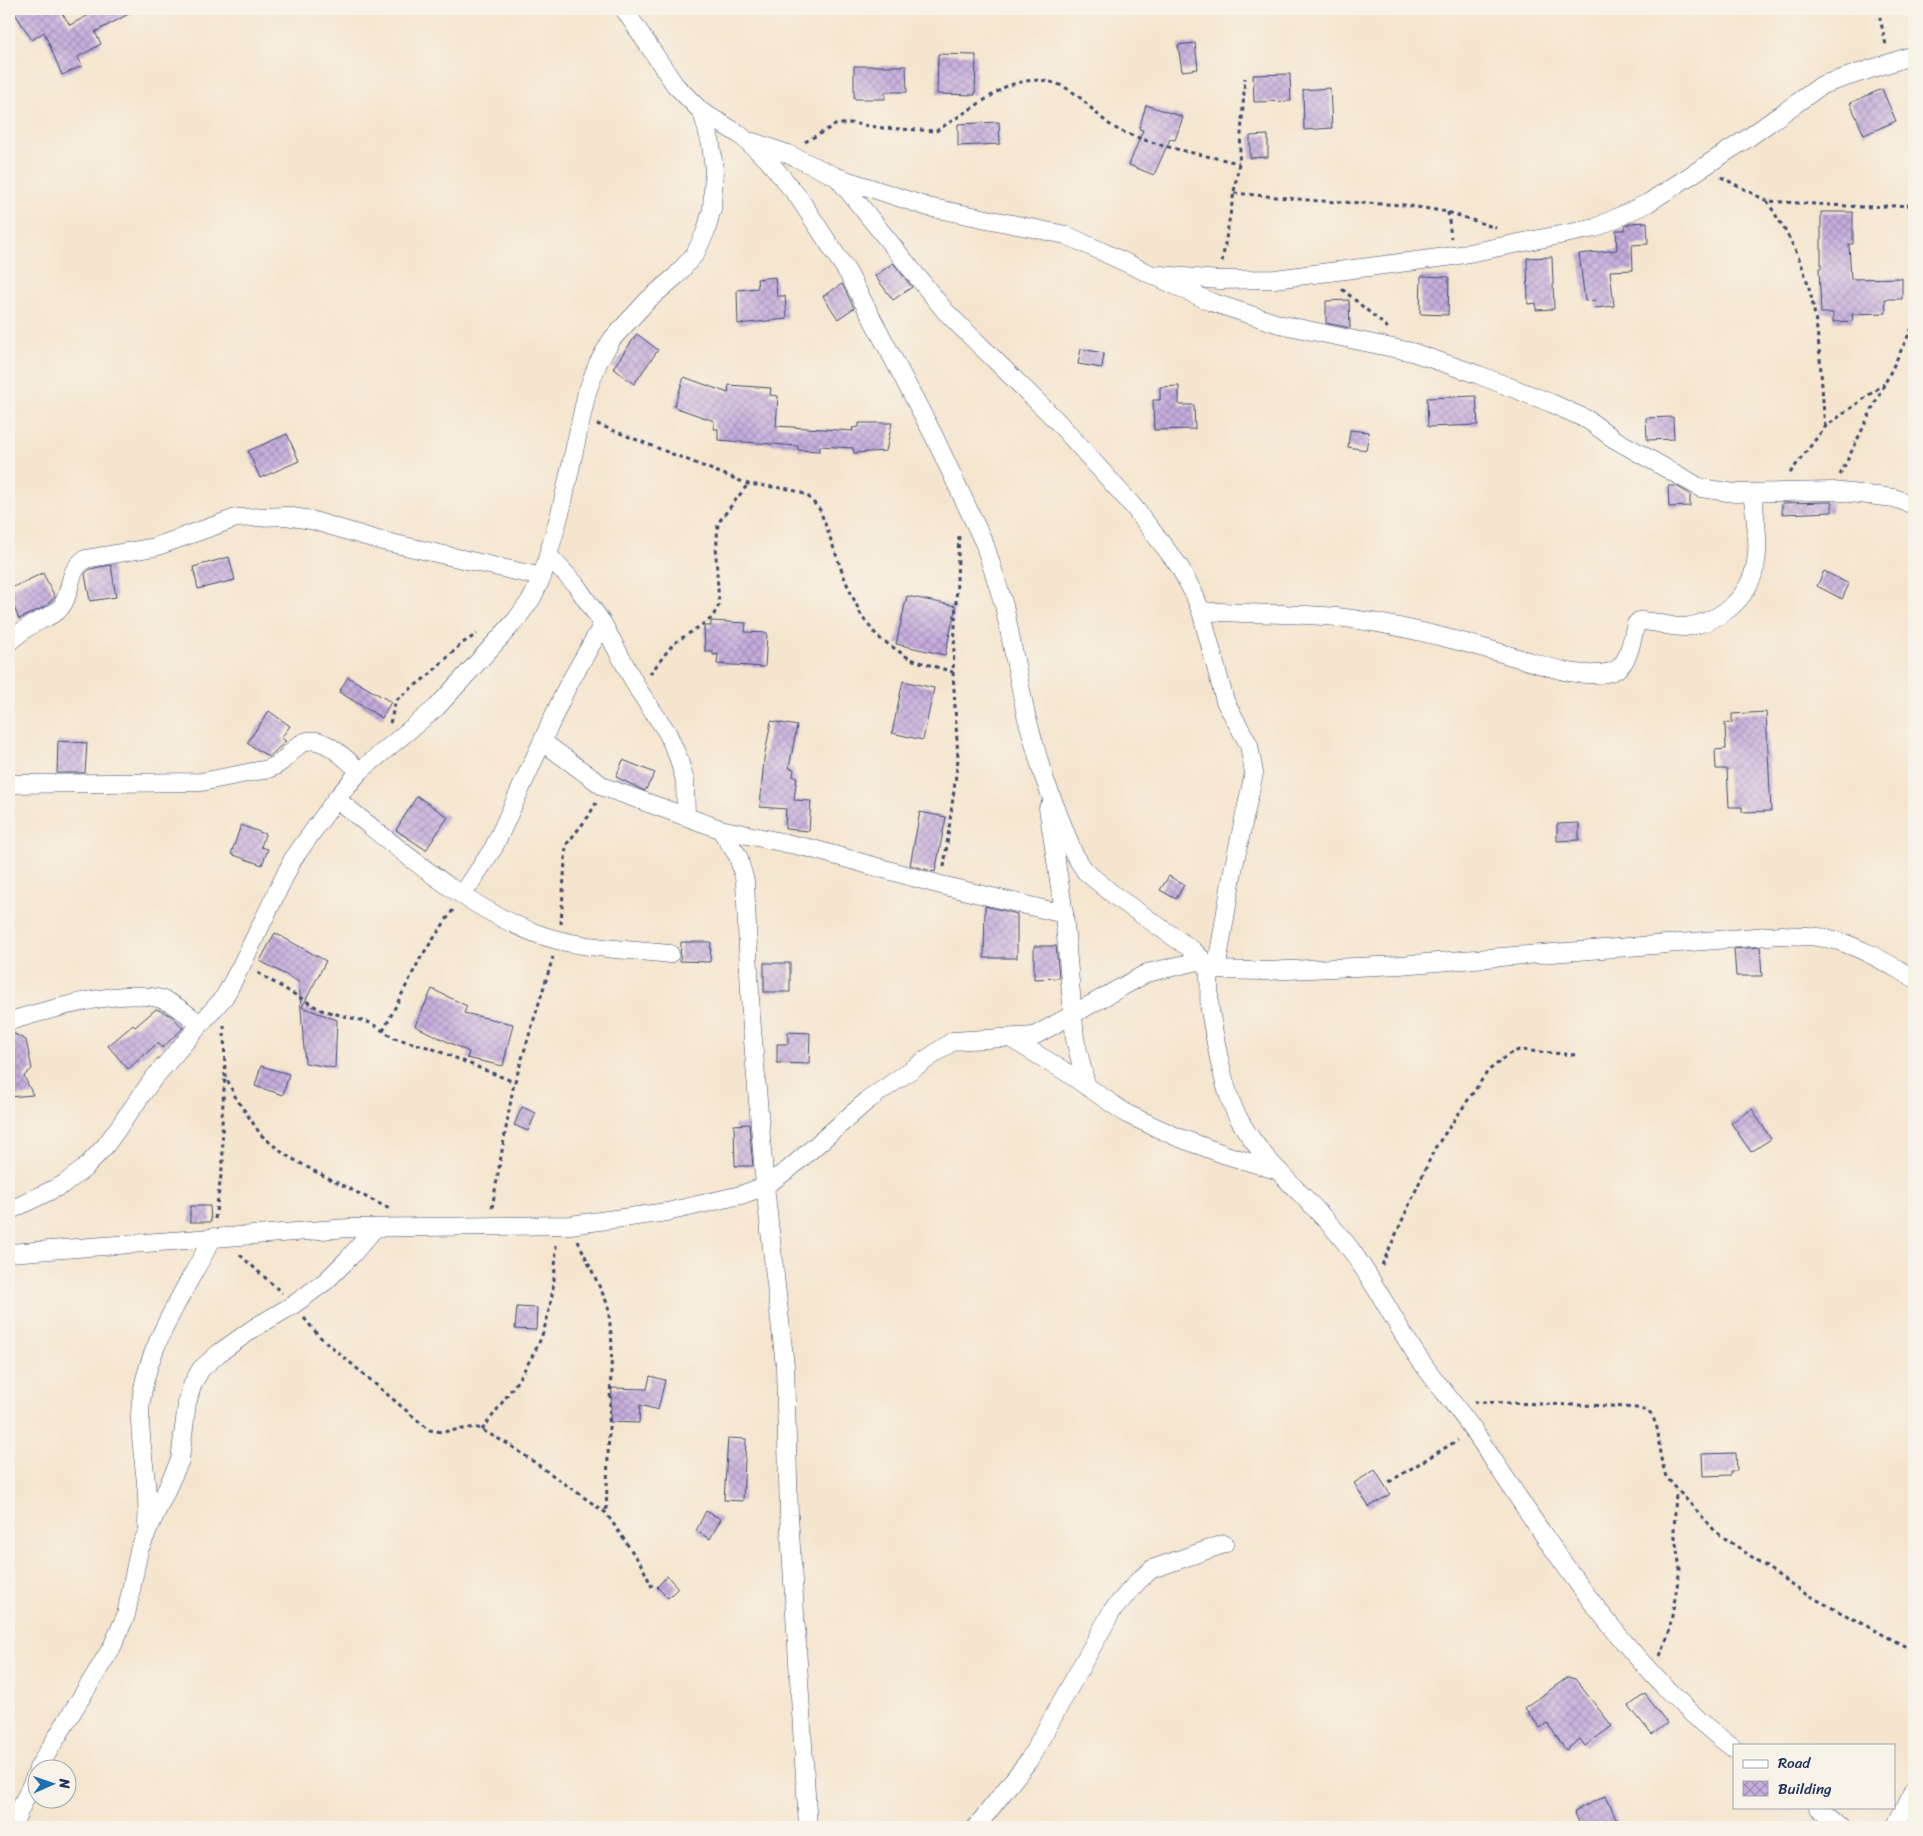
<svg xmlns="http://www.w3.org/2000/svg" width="1923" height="1836" font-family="Sriracha,sans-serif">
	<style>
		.building { fill: url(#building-cross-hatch) }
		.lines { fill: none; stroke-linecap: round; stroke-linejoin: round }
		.street-casing { stroke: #3c4a6f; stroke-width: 19 }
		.path { stroke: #3c4a6f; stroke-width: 3; stroke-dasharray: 4 4; stroke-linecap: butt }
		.street { stroke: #fff; stroke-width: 18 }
	</style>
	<defs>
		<pattern id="building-cross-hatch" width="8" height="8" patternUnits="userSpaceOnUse" patternTransform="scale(1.25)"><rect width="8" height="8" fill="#c6addd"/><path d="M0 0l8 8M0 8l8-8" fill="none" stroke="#a08db6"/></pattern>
	</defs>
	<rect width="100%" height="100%" fill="#f7f3e8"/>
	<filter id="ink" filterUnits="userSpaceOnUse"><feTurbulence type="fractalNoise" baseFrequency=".02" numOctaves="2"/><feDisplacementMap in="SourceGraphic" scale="10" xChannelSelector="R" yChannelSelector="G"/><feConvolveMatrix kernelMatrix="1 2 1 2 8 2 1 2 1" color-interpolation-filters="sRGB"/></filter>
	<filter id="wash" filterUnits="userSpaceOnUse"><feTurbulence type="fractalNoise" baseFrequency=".0096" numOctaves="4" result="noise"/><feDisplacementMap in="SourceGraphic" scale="20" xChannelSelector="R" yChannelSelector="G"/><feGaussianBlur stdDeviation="1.12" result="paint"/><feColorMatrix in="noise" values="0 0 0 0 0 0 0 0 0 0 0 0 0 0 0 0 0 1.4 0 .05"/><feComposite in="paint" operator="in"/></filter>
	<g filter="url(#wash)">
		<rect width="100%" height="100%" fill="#f5e5ce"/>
		<g id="blocks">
			<!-- building -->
			<g class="building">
				<polygon points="12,9 59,9 70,25 100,9 138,9 95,32 101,44 78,57 82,66 62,75 44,32 32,40"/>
				<polygon points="1195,43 1198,69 1182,71 1178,45"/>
				<polygon points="938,54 976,55 975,95 937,94"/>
				<polygon points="854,66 906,66 907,92 885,92 885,99 854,99"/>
				<polygon points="1290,74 1291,101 1254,102 1253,75"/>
				<polygon points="1330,88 1332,128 1304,130 1303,90"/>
				<polygon points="1882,89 1896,121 1864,135 1850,103"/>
				<polygon points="1146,105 1183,117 1175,140 1170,139 1154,175 1129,165 1143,130 1139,129"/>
				<polygon points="999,122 1000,144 958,146 958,124"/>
				<polygon points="1268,135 1268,157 1250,158 1250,136"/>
				<polygon points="1821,212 1853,212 1853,244 1849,244 1851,279 1902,278 1902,299 1885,299 1886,313 1852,314 1853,321 1833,322 1833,313 1821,313 1819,268 1821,268"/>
				<polygon points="1647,222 1648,244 1632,245 1633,270 1610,271 1614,306 1596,308 1595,300 1585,301 1579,254 1617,250 1616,230 1625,230 1625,226 1631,223"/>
				<polygon points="1552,257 1554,309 1536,310 1536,303 1528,304 1527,258"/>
				<polygon points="893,263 912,287 893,300 875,276"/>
				<polygon points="1421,276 1449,277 1448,315 1420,314"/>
				<polygon points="775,277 777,296 785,296 787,319 738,324 737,290 758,288 757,279"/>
				<polygon points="842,284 854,308 838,319 823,296"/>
				<polygon points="1349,300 1350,328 1326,323 1326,301"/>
				<polygon points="637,334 658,350 634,384 613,368"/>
				<polygon points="1081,349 1104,353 1102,368 1078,364"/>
				<polygon points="684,377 728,393 729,385 771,388 770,395 778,396 776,426 853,431 852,428 859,427 859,423 892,423 886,451 854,453 853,448 820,446 820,451 798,450 798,446 718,440 718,429 714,429 714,421 674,407"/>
				<polygon points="1179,386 1179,405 1194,405 1195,429 1154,430 1153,400 1160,400 1160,387"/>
				<polygon points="1476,396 1478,425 1428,427 1427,398"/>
				<polygon points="1673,417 1674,439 1647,440 1646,418"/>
				<polygon points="1350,430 1369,432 1366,450 1348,447"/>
				<polygon points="287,434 299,461 260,478 248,451"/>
				<polygon points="1668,486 1676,486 1690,494 1690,506 1669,507"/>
				<polygon points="1832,502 1832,512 1782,514 1782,503"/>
				<polygon points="229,557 235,580 198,589 193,567"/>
				<polygon points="111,565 116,597 90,601 85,574 90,569"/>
				<polygon points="1824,571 1849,584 1842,599 1817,586"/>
				<polygon points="43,573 55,597 46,606 19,619 9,596 9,589"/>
				<polygon points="907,596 956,606 945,655 896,644"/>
				<polygon points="711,621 746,623 745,632 767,633 765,667 717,664 718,654 713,655 713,651 705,651 704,626 711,626"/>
				<polygon points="348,677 391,702 382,718 339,692"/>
				<polygon points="903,681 934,688 923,740 892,733"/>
				<polygon points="269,711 290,726 281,738 286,741 269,757 247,743"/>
				<polygon points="1766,712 1771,811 1742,812 1742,807 1729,807 1727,769 1716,769 1715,750 1726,749 1725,723 1732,723 1732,714"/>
				<polygon points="771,721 797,726 789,768 794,769 793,777 797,777 794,800 811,801 809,831 785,829 786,809 760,807 764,759"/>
				<polygon points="58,741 87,743 85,773 57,773"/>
				<polygon points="623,760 655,773 645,791 616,777"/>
				<polygon points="417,796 448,817 426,850 396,830"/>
				<polygon points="920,812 946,817 935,872 910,865"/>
				<polygon points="1579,823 1579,840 1557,841 1557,824"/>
				<polygon points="241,825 265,834 261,847 268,849 262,865 231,854"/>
				<polygon points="1169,876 1184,885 1176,899 1160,890"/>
				<polygon points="985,906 1017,914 1017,958 984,958"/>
				<polygon points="275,933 326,961 302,1007 337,1020 335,1068 305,1063 299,982 260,961"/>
				<polygon points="681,942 711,942 710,962 680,961"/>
				<polygon points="1034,946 1056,946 1059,978 1034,979"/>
				<polygon points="1760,947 1762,976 1736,976 1734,949"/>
				<rect x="764" y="963" width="26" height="29"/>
				<polygon points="432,989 467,1006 464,1013 513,1024 503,1066 467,1058 469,1052 415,1026"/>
				<polygon points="156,1009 172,1016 183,1028 162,1048 158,1043 128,1069 108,1046 133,1025 135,1027"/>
				<polygon points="9,1031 26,1040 32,1069 24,1076 33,1095 9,1097"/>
				<polygon points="788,1032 810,1033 809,1064 777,1063 777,1044 788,1044"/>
				<polygon points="261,1066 289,1074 283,1095 255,1086"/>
				<polygon points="522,1107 536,1113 528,1131 514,1125"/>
				<polygon points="1752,1109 1771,1139 1751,1152 1731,1123"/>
				<polygon points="749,1124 753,1166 735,1166 734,1125"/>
				<polygon points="190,1206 210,1206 211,1222 190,1222"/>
				<polygon points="517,1307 537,1308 536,1330 515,1329"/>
				<polygon points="650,1376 665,1380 658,1410 640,1405 639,1423 610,1422 612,1388 647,1389"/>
				<polygon points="728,1438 746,1439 743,1501 724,1500"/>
				<polygon points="1736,1453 1737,1471 1731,1471 1731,1475 1703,1476 1702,1454"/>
				<polygon points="1375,1470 1390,1494 1369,1507 1354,1483"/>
				<polygon points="706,1511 721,1519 710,1539 696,1531"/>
				<polygon points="667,1576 678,1588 668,1598 657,1587"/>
				<polygon points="1568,1677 1575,1679 1612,1726 1585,1746 1580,1739 1566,1750 1547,1723 1540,1728 1525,1708"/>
				<polygon points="1645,1694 1667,1723 1652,1735 1629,1706"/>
				<polygon points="1606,1796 1620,1827 1581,1827 1574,1811"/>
			</g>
		</g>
	</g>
	<g filter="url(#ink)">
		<use href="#blocks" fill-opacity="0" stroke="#3c4a6f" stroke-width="1"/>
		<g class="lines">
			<defs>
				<g id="street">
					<path d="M624,9L675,85L702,112L739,134L768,160L799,198L848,273L934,436L985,545L1004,605L1026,715L1043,775L1073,852L1085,871L1115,896L1194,951C1199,956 1206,962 1208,970C1211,983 1208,997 1210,1010C1215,1040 1224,1094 1239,1119C1266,1168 1315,1202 1348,1246C1373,1279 1391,1316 1414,1351C1433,1380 1456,1405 1476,1434C1550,1545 1626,1667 1734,1749"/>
					<polyline points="753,142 788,154 837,177 928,207 1066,235 1211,302 1279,324 1412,352 1479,375 1551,403 1588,420 1614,439 1701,488 1735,493 1833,491 1894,498 1914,505"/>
					<polyline points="837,177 945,311 1056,420 1133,506 1179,566 1193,592 1201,611 1225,701 1249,745 1254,773 1233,870 1216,971"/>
					<polyline points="1161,275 1219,280 1275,279 1454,256 1595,228 1648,203 1748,138 1822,85 1914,55"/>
					<polyline points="548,555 576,585 603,624 639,691 667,732 678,757 685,781 686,816"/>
					<path d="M1201,611C1246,614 1292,613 1337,617C1399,624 1459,640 1518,658C1546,666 1582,680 1611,672C1630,666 1631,640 1636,624L1639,621C1654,620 1670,628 1685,627C1700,625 1715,619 1727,610C1767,579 1758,537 1752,493"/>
					<path d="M9,642C16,636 23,630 31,625C40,620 55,615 61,607C73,592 66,572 85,559L155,547L236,518L286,516L311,520L378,540L542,577"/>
					<polyline points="543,742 604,787 720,829 738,856 745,881 751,1016 765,1186 785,1366 789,1515 808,1827"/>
					<path d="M9,784L201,782L268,769C283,764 288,754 299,745C319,729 346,760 360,771"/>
					<path d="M336,799C398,847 461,905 535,933C577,949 626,949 670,954"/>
					<polyline points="1048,808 1064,914 1075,1039 1086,1084"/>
					<polyline points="720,829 809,848 941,885 1064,914"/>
					<polyline points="463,894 494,847 567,687 603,624"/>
					<path d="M1208,970L1265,971L1400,965L1780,935C1799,936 1819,935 1838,941C1864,949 1890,965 1914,978"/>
					<path d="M9,1021C49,1010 121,987 161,999C176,1004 188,1015 200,1024"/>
					<polyline points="1010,1038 1066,1072 1127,1114 1177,1137 1226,1155 1279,1171"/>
					<polyline points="9,1211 64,1184 85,1168 106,1145 153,1079 225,996 242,964 293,859 336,799 360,771 437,707 516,620 532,598 542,577 562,506 587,392 598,363 612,339 648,300 676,276 695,254 706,231 712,209 714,170 711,144 702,112"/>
					<polyline points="9,1253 349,1228 570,1225 667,1212 741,1195 765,1186 789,1169 868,1100 953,1041 1034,1036 1147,973 1203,960"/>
					<path d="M147,1523C150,1487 140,1452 140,1416C141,1353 184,1293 213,1237"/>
					<polyline points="38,1768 112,1647 126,1615 139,1550 180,1460 187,1403 193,1383 201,1369 219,1353 254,1328 293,1305 326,1281 349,1258 375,1228"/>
					<polyline points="1818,1807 1841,1827"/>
					<polyline points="12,1827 38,1770"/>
					<polyline points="976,1827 1029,1760 1112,1611 1139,1580 1152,1569 1224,1544"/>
					<polyline points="1897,1827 1914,1789"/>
				</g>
			</defs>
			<!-- street casing -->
			<use href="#street" class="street-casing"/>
			<!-- path -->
			<g class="path">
				<polyline points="1878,9 1886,45"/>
				<path d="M805,142L835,125L850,123L883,128L936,131L1005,87C1038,74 1063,80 1088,105C1097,114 1109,126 1121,131C1159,147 1198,154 1239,163"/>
				<polyline points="1721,177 1767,201 1863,207 1914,205"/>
				<polyline points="1234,193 1319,201 1405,205 1448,212 1496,228"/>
				<path d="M1767,201C1779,220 1792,241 1800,261C1821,312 1820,373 1825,427"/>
				<polyline points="1448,212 1451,238"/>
				<polyline points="1222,262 1239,163 1245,78"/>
				<polyline points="1342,289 1388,328"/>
				<polyline points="597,424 748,484 790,489 807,495 820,510 846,582 862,617 878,637 910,659 953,672"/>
				<polyline points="1790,473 1825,427 1884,384"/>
				<polyline points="1840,475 1914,324"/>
				<polyline points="650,674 673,644 712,618 719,605 716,556 718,523 748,484"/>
				<polyline points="390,723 396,700 429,675 461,644 477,634"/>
				<polyline points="944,867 958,759 953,672 959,534"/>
				<polyline points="561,924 566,845 588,817 596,803"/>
				<polyline points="258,973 321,1010 371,1023 394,1038 431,1048 514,1082"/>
				<polyline points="224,1025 225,1075 236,1098 261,1135 284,1154 316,1172 390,1209"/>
				<polyline points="383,1031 421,957 453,910"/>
				<polyline points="492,1208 513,1088 553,957"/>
				<polyline points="215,1219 223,1161 222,1116 225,1076"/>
				<polyline points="578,1241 608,1305 612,1344 606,1513"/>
				<polyline points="240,1255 282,1293"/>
				<polyline points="1382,1265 1435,1148 1488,1071 1509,1054 1519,1050 1576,1055"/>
				<polyline points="304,1318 319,1336 429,1430 442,1432 476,1427 510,1445 606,1513 642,1566 652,1587"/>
				<polyline points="1474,1402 1612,1406 1636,1408 1648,1411 1653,1417 1658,1431 1660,1455 1666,1477 1716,1532 1804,1593 1914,1651"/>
				<path d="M482,1430C501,1404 522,1377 537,1347C551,1318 556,1275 556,1242"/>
				<polyline points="1389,1482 1458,1440"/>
				<polyline points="1660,1656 1669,1633 1680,1569 1674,1531 1676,1491"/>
			</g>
			<!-- street -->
			<use href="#street" class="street"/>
		</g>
	</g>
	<!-- margin -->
	<rect width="1923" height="1836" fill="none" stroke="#f7f3e8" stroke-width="30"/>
	<!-- legend -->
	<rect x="1733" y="1744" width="162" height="65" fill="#f7f3e8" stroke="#9fa5b1"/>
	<rect x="1743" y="1760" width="25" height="8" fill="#ffffff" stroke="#9fa5b1"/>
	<text x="1778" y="1768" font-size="15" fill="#1b2f5e">Road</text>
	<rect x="1743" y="1781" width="25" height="15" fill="url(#building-cross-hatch)" stroke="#9fa5b1"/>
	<text x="1778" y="1794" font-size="15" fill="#1b2f5e">Building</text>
	<!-- north arrow -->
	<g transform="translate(52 1784) rotate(88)"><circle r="24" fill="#f7f3e8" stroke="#9fa5b1"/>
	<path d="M0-4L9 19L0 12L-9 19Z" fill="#1f6fb2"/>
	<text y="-8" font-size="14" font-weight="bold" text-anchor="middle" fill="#1b2f5e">N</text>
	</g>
</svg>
